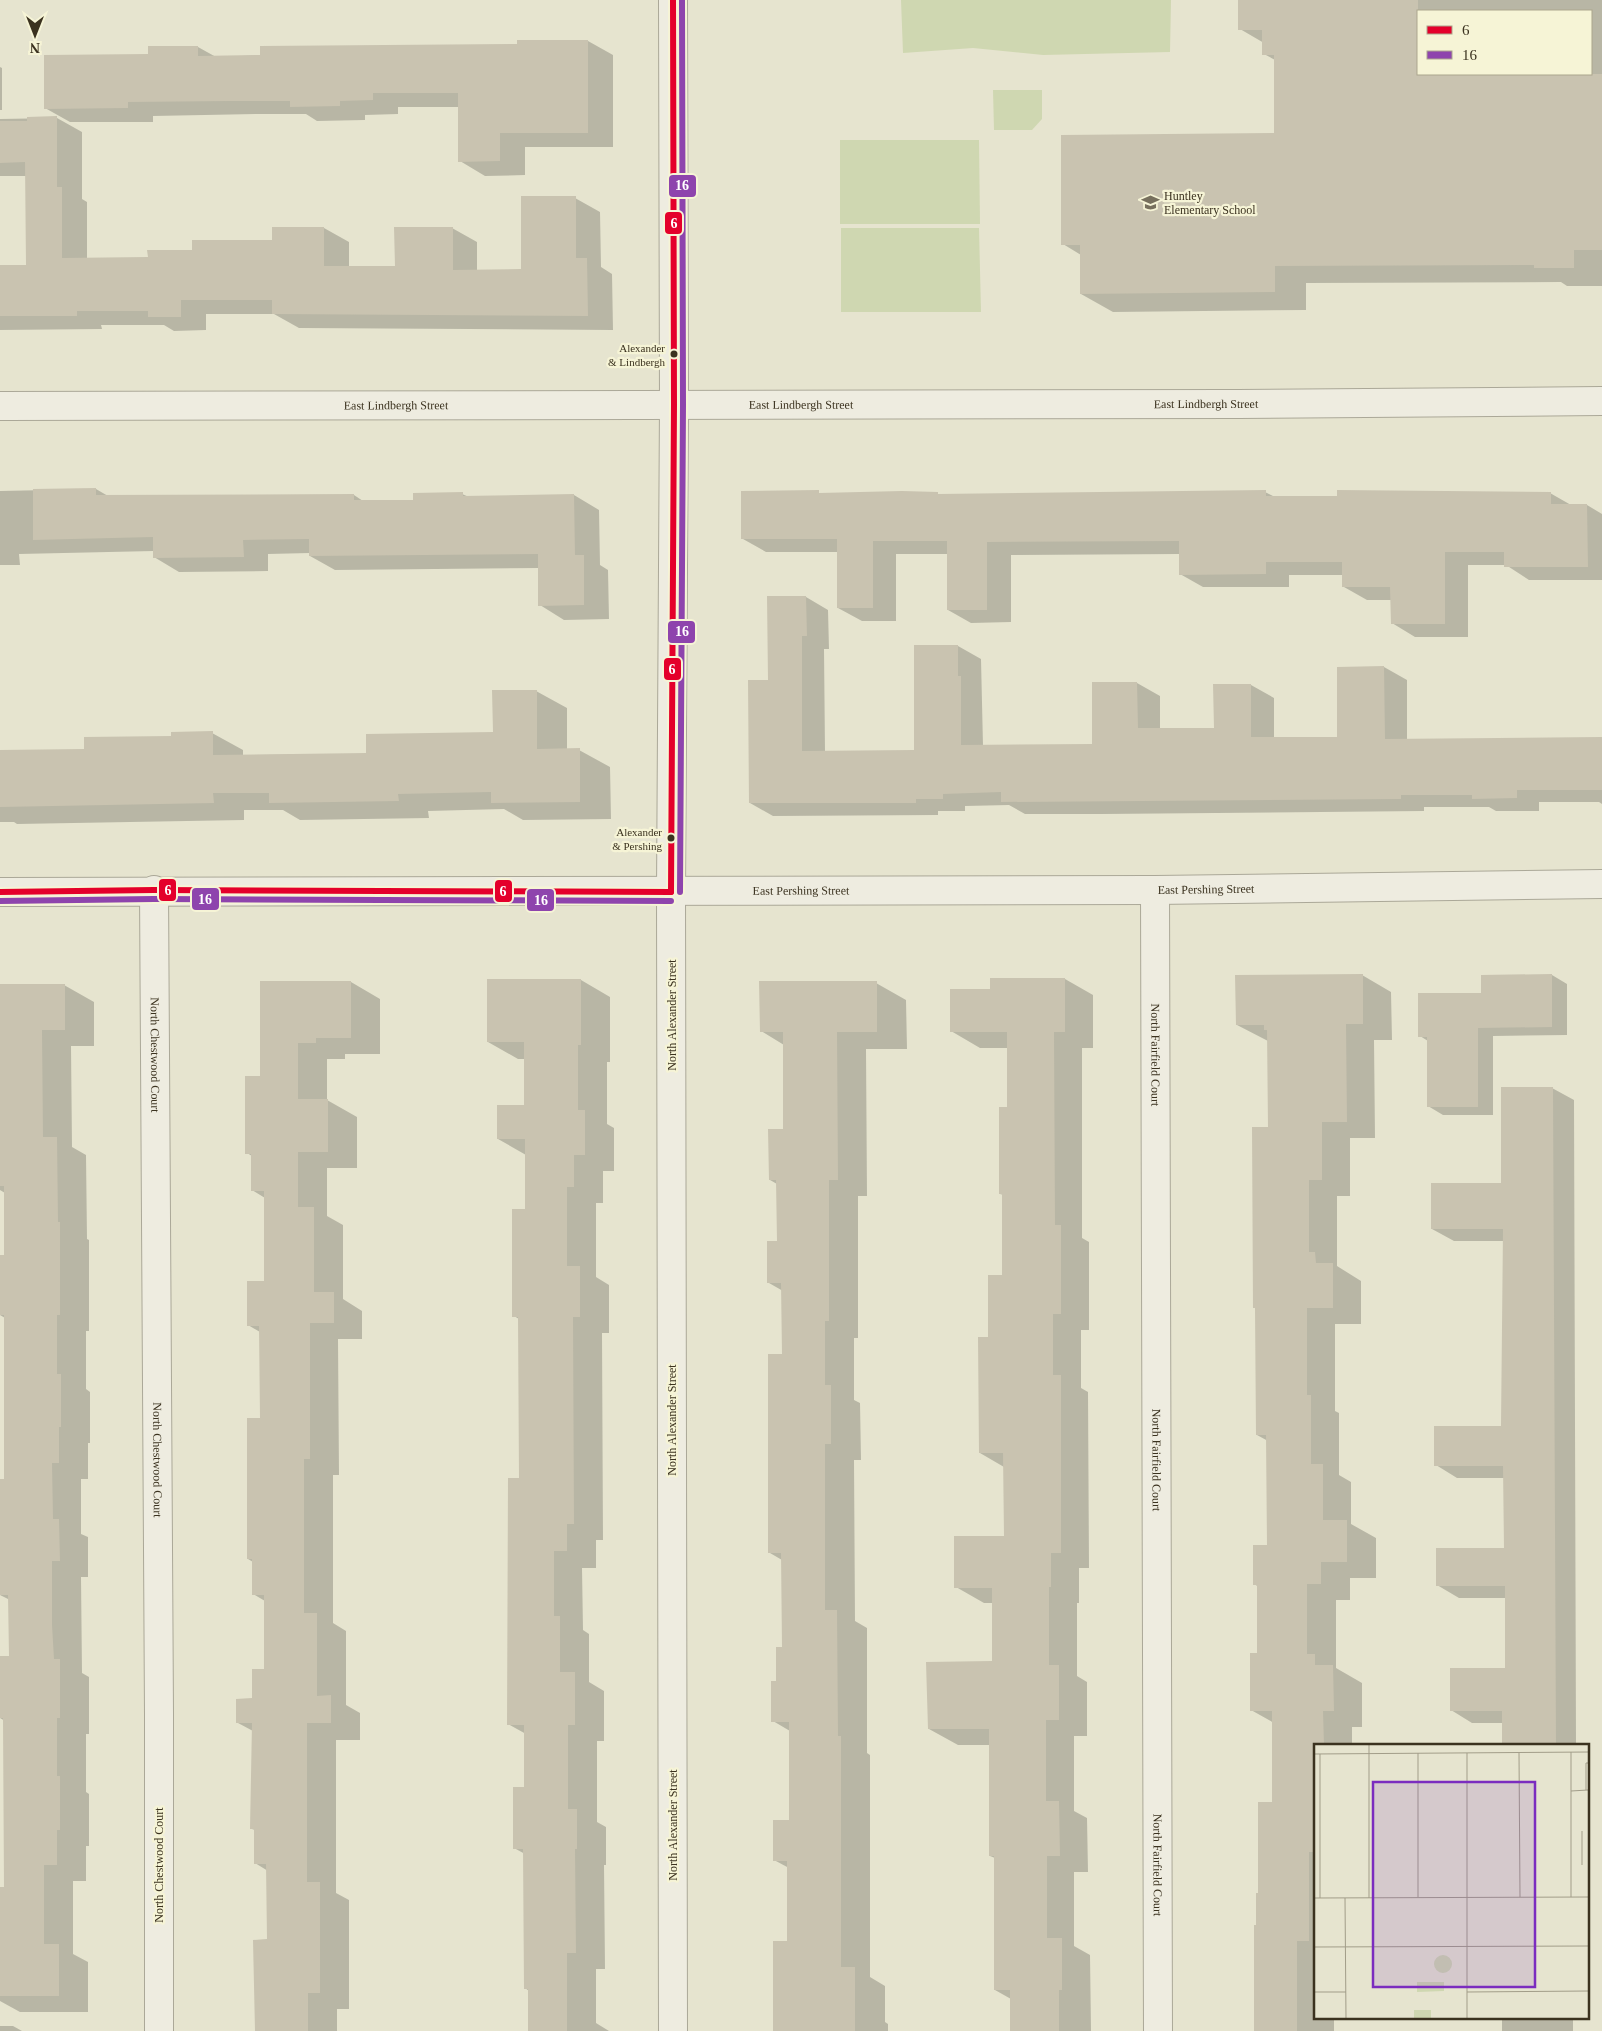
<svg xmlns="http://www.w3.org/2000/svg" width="1602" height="2031" font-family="'Times New Roman',serif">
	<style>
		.green { fill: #cfd7b1 }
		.shadow { fill: #0003; fill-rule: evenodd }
		.building { fill: #c9c3b0 }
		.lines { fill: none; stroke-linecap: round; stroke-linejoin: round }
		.minor-casing { stroke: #aba898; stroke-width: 30 }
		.tertiary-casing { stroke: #aba898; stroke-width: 30 }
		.minor { stroke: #eeece0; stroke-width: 28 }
		.tertiary { stroke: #eeece0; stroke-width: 28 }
		.bus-1-casing { stroke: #f6f4d6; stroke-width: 10 }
		.bus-2-casing { stroke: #f6f4d6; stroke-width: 10 }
		.bus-1 { stroke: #e4002b; stroke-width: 6 }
		.bus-2 { stroke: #8e44ad; stroke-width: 6 }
		.bus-dot { fill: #3b321f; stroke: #f6f4d6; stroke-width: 2 }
		.labels { text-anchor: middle; stroke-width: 4.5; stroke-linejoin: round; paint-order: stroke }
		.bus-label { font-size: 11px; fill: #3b321f; stroke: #f6f4d6; text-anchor: end }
		.poi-label { font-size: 12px; fill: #3b321f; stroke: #f6f4d6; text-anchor: start }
		.street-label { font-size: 12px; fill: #3b321f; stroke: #f6f4d6 }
		.inset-road { fill: none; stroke: #a29d89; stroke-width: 1 }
		.view { fill: #7b2cbf; fill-opacity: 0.15; stroke: #7b2cbf; stroke-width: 2.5 }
		.inset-edge { fill: none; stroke: #3b321f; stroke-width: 2.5 }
		.line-badge { stroke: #f6f4d6; stroke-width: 2 }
		.badge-label { font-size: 14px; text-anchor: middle; font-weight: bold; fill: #fff }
	</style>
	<rect width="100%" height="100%" fill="#e6e4cf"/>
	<!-- green -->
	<g class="green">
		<polygon points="901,0 1171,0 1170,52 1043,55 973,48 903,53"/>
		<polygon points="993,90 1042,90 1042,119 1032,130 994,130"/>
		<polygon points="840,140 979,140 980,224 840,224"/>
		<polygon points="841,228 979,228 981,312 841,312"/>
	</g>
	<!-- shadow -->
	<g class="shadow">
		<path d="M1240,0H1602V286H1567L1561,282L1306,283V310L1113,312L1081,294V255L1063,244L1275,135V60L1264,54V43L1240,29ZM1418,11H1591V74H1418Z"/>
		<polygon points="588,41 613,55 613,147 525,147 525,175 485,176 460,161 460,107 398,107 398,114 365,115 365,120 317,121 306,114 256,114 153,116 153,122 70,122 45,108 149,56 198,47 216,57 519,45"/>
		<polygon points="0,67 2,68 2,110 0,110"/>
		<polygon points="57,118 82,132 82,199 87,202 87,259 149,259 273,241 324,228 349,242 349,268 396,268 452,228 477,242 477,271 522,270 575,198 600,212 601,267 612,274 613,330 299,328 274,314 206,314 206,330 174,331 164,325 101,325 102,329 0,330 0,267 27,266 26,176 0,176 0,119"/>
		<polygon points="96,489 108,496 354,495 363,501 414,501 462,494 469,497 574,495 599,510 600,565 608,570 609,619 564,620 540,605 539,568 335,570 310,556 310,553 268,554 268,571 179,572 154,557 154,551 19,554 20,565 0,565 0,491"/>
		<polygon points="1265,492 1275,497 1550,493 1571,505 1587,505 1602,514 1602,580 1529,580 1506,565 1468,565 1468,637 1415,637 1392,623 1392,600 1367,600 1344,587 1344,575 1289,575 1289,587 1203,587 1180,574 1180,554 1011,555 1011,622 971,623 948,610 948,554 896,554 896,621 862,621 838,608 838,552 766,552 743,539 1064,495"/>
		<polygon points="806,597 828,610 829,649 824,649 825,752 915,752 915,647 958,646 981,659 983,746 1093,745 1093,684 1137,683 1160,696 1160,730 1215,730 1214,685 1251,685 1274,698 1274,738 1339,738 1339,668 1384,667 1407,680 1407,740 1602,738 1602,804 1599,802 1539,802 1539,811 1496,811 1489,807 1424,807 1424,811 1103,814 1025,814 1009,805 965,806 965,811 938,811 938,815 773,816 750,803 769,681"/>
		<polygon points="536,691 567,708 567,750 579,750 610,767 611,819 523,820 504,809 428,811 429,818 300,820 283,810 244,810 244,820 17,824 14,822 0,822 0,751 85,750 212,733 243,750 243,755 368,754 494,733"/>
		<polygon points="1362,975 1391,992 1392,1040 1374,1040 1375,1138 1350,1138 1350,1196 1337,1196 1337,1266 1361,1281 1361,1324 1335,1324 1335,1411 1339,1413 1339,1475 1351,1482 1351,1524 1376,1538 1376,1578 1350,1578 1350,1600 1336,1600 1336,1668 1362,1683 1362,1727 1352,1727 1352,1745 1316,1745 1316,2017 1334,2017 1334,2031 1254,2031 1259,1894 1274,1803 1274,1723 1251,1710 1259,1654 1259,1587 1254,1584 1268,1546 1268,1441 1257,1435 1256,1309 1254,1307 1269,1128 1268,1041 1237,1025"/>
		<polygon points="1552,975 1567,984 1567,1035 1493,1036 1493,1115 1443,1115 1428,1106 1428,1041 1420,1036 1482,994"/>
		<polygon points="1065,979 1093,995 1093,1048 1082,1048 1082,1238 1089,1242 1089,1330 1081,1330 1081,1388 1088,1392 1089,1568 1079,1568 1079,1603 1077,1603 1077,1676 1087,1682 1087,1736 1074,1736 1074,1811 1087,1818 1088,1872 1074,1872 1074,1946 1090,1955 1091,2031 1011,2031 1011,1999 995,1990 995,1858 990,1856 990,1745 958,1745 929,1729 993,1662 993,1603 984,1603 956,1587 1005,1538 1004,1467 980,1453 990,1338 1004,1276 1004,1195 1000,1194 1008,1108 1008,1048 980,1048 951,1031 991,990"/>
		<polygon points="581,980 610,997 610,1062 607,1062 607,1124 614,1128 614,1171 603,1171 603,1203 596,1203 596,1277 609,1285 609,1333 602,1333 603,1540 596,1540 596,1568 582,1568 583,1630 589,1634 589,1682 604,1691 604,1741 597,1741 597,1822 606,1827 606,1865 604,1865 605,1969 596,1969 596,2023 609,2031 529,2031 529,1991 525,1988 525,1854 514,1848 526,1789 526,1734 508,1724 520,1479 519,1319 514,1316 527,1211 526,1155 498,1139 525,1107 525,1059 518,1059 488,1042 488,981"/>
		<polygon points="351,982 380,999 380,1054 345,1054 345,1059 327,1059 327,1100 357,1117 357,1168 327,1168 327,1216 343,1225 343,1299 362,1311 362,1339 338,1339 339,1475 333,1475 333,1623 346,1631 346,1705 360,1713 360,1740 336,1740 336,1893 349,1900 349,2009 337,2009 337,2031 256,2031 268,1941 268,1871 255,1863 255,1830 252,1829 253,1731 238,1723 253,1700 266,1671 265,1601 253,1594 253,1562 248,1559 261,1420 260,1332 248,1325 265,1282 265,1198 252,1190 252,1156 247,1153 261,1077"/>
		<polygon points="876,983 906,1000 907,1049 866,1049 867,1196 858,1196 858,1338 854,1338 854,1400 860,1403 861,1460 854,1460 855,1621 867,1628 867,1753 870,1755 870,1977 885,1986 885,2022 888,2024 888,2031 774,2031 789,1942 789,1868 774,1860 790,1821 790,1731 773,1721 783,1648 782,1560 770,1553 783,1355 783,1291 769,1283 778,1242 777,1184 770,1180 784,1130 784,1045 761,1031"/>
		<polygon points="0,985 64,985 94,1002 94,1046 71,1046 72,1147 86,1155 87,1239 89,1240 89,1331 86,1331 86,1389 90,1392 90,1443 88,1443 88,1479 81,1479 81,1534 88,1537 88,1577 81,1577 82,1673 89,1677 89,1734 86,1734 86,1792 89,1794 89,1846 86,1846 86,1881 73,1881 73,1954 88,1962 88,2012 20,2012 0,2001 0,1889 5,1889 5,1721 0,1718 0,1657 10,1657 10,1600 0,1595 0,1480 6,1480 5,1318 0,1315 0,1256 5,1256 5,1193 0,1190"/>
		<polygon points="1552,1088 1574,1100 1576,1745 1504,1745 1504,1723 1472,1723 1451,1710 1507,1670 1506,1598 1459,1598 1437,1585 1505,1549 1504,1478 1457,1478 1436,1465 1502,1427 1504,1241 1454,1241 1432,1229 1502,1185"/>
		<rect x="1502" y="2017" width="71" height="14"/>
		<polygon points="0,2026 13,2026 22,2031 0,2031"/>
	</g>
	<!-- building -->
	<g class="building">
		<polygon points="1238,0 1418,0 1418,74 1602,74 1602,250 1574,250 1574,268 1534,268 1534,265 1275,266 1275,292 1080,294 1080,245 1061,245 1061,135 1274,133 1274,55 1262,55 1262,30 1238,30"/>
		<polygon points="517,40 588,40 588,133 500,133 500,161 458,162 458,93 373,93 373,100 340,101 340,106 290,107 290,101 230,101 128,102 128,108 44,109 44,55 148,54 148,46 198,46 198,56 260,55 260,46 517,44"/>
		<polygon points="57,116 57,187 62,187 62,258 148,257 147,250 192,250 192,240 272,240 272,227 324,227 324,266 395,266 394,227 453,227 453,270 521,269 521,196 576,196 576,258 587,258 588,316 272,314 272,300 181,300 181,317 148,317 148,311 77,311 77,316 0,316 0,265 26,265 25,162 0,163 0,121 27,121 27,117"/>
		<polygon points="96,488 96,495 354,494 354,500 413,500 413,493 463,492 463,496 574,494 575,555 584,555 584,605 538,606 538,554 309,556 309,539 243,540 244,557 153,558 153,537 33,540 33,489"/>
		<polygon points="819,490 819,493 902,491 938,492 938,494 1266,490 1266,496 1337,496 1337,490 1551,492 1551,504 1587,504 1588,567 1504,567 1504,552 1445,552 1445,624 1391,624 1390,587 1342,587 1342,562 1266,562 1266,574 1179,575 1179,541 987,542 987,610 947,610 947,541 873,541 873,608 837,608 837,539 741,539 741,491"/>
		<polygon points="767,596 806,596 807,636 802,636 802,751 914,750 914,645 958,645 958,676 961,676 961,745 1092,744 1092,682 1137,682 1138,728 1214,728 1213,684 1251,684 1251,737 1337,737 1337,667 1384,666 1385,739 1602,737 1602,790 1517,790 1517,798 1472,799 1472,795 1401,795 1401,799 1001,802 1001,792 943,794 943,799 916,799 916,803 749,803 748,680 768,680"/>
		<polygon points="492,690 537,690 537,749 580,748 580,802 491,803 491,792 398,794 399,801 269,803 269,793 213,793 214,803 0,807 0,750 84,749 84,737 171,736 171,732 213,731 213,755 366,753 366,734 493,732"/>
		<polygon points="1363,974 1363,1024 1346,1024 1347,1122 1322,1122 1322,1180 1309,1180 1309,1252 1315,1252 1316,1263 1333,1263 1333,1308 1307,1308 1307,1395 1311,1395 1311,1464 1323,1464 1323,1520 1347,1520 1347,1562 1321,1562 1321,1584 1307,1584 1307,1654 1315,1654 1315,1665 1333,1665 1334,1711 1323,1711 1324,1745 1316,1745 1316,1852 1309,1852 1309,1941 1297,1941 1297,2031 1254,2031 1254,1925 1256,1925 1256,1893 1258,1893 1258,1802 1272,1802 1272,1711 1250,1711 1250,1653 1257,1653 1257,1585 1253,1585 1253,1545 1267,1545 1266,1435 1256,1435 1255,1308 1253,1308 1252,1127 1268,1127 1267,1030 1264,1030 1264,1025 1236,1025 1235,975"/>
		<polygon points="1552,974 1552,1027 1478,1028 1478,1107 1427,1107 1427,1037 1418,1037 1418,993 1481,993 1481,975"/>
		<polygon points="990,978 1065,978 1065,1032 1054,1032 1055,1225 1061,1225 1061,1314 1053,1314 1053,1375 1061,1375 1061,1553 1051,1553 1051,1587 1049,1587 1049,1665 1059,1665 1059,1720 1046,1720 1046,1801 1059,1801 1060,1856 1047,1856 1047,1938 1062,1938 1062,1990 1059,1990 1059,2031 1010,2031 1010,1990 994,1990 994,1856 989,1856 989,1729 928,1729 926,1662 992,1661 992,1588 954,1588 954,1536 1004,1536 1003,1453 979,1453 978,1337 988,1337 988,1275 1002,1275 1002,1194 999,1194 999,1107 1007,1107 1007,1032 950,1032 950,989 990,989"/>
		<polygon points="487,979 581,979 581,1045 578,1045 578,1110 585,1110 585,1155 574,1155 574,1187 567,1187 567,1266 580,1266 580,1317 573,1317 574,1524 567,1524 567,1551 554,1551 554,1616 560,1616 560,1672 575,1672 575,1725 568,1725 568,1809 577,1809 577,1849 575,1849 576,1953 567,1953 567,2031 528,2031 528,1989 524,1989 523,1849 513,1849 513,1787 524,1787 524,1725 507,1725 508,1478 519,1478 518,1317 512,1317 512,1209 525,1209 525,1139 497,1139 497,1105 524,1105 524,1042 487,1042"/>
		<polygon points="260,981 351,981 351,1038 316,1038 316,1043 298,1043 298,1099 328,1099 328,1152 298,1152 298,1207 314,1207 314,1292 334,1292 334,1323 310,1323 310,1459 304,1459 304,1613 317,1613 317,1696 331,1695 331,1723 307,1723 307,1882 320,1882 320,1993 308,1993 308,2031 255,2031 253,1940 267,1939 266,1864 254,1864 254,1829 250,1829 252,1723 236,1723 236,1699 252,1698 252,1669 264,1669 264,1595 252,1595 252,1559 247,1559 247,1418 260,1418 259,1326 247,1326 247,1281 264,1281 264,1191 251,1191 251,1154 245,1154 245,1076 260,1076"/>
		<polygon points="759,981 877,981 877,1032 837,1032 838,1180 829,1180 829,1321 825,1321 825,1385 831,1385 831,1444 825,1444 825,1610 837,1610 838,1736 841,1736 841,1967 855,1967 855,2031 773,2031 773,1941 787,1941 787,1861 773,1861 773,1820 789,1820 789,1722 771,1722 771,1681 776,1681 776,1647 782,1647 781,1553 768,1553 768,1354 782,1354 781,1283 767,1283 767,1241 777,1241 776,1180 769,1180 768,1129 783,1129 783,1032 760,1032"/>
		<polygon points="0,984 65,984 65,1030 42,1030 43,1137 57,1137 58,1222 60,1222 60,1315 57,1315 57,1374 61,1374 61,1427 59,1427 59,1463 52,1463 53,1519 59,1519 60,1561 52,1561 52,1625 54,1659 60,1659 60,1718 57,1718 57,1776 60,1776 60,1830 57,1830 57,1865 44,1865 44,1944 59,1944 59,1996 0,1996 0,1887 4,1887 3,1718 0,1718 0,1656 9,1656 8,1595 0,1595 0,1479 4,1479 4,1315 0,1315 0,1255 4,1255 4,1186 0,1186"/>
		<polygon points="1501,1087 1553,1087 1556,1745 1502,1745 1502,1711 1450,1711 1450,1668 1505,1668 1505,1586 1436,1586 1436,1548 1504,1548 1503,1466 1434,1466 1434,1426 1501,1426 1503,1229 1431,1229 1431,1183 1501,1183"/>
	</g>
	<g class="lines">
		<defs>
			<g id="minor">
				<path id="s1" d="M0,406L1238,404L1602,401"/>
				<path id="s2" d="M154,890L159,1713V2031"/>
				<path id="s3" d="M1155,890L1158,2031"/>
				<polyline points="673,2031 671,892 674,404 673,0"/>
			</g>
			<g id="tertiary">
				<path id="s4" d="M0,892L1155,890L1602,884"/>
			</g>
		</defs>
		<!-- minor casing -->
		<use href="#minor" class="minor-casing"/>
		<!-- tertiary casing -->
		<use href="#tertiary" class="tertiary-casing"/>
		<!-- minor -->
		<use href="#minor" class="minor"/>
		<!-- tertiary -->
		<use href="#tertiary" class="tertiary"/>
		<defs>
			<g id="bus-1">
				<polyline points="0,892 154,890 671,892"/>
				<polyline points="671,892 674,404 673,0"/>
			</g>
			<g id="bus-2">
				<polyline points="680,892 683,404 682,0"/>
				<polyline points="0,901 154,899 671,901"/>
			</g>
		</defs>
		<!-- bus-1 casing -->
		<use href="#bus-1" class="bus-1-casing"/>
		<!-- bus-2 casing -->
		<use href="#bus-2" class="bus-2-casing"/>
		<!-- bus-1 -->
		<use href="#bus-1" class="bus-1"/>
		<!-- bus-2 -->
		<use href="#bus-2" class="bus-2"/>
	</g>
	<!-- icons -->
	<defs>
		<symbol id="school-bare" viewBox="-9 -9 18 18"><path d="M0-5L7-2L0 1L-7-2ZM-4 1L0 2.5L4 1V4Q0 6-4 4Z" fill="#77705d" stroke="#f6f4d6" stroke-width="2.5" paint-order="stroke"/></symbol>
	</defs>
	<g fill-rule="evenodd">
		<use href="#school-bare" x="1138" y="190" width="25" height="25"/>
	</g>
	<!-- markers -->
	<g class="bus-dot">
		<circle cx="674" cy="354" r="4.5"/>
		<circle cx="671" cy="838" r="4.5"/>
	</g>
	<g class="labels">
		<!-- bus labels -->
		<g class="bus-label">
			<text x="665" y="352">Alexander<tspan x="665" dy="14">&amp; Lindbergh</tspan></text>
			<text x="662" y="836">Alexander<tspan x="662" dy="14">&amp; Pershing</tspan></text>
		</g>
		<!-- poi labels -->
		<g class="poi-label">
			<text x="1164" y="200">Huntley<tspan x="1164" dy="14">Elementary School</tspan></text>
		</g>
		<!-- street labels -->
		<g class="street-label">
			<text dy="4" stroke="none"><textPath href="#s1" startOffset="1206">East Lindbergh Street</textPath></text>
			<text dy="4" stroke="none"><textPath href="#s1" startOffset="801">East Lindbergh Street</textPath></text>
			<text dy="4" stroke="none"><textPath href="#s1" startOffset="396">East Lindbergh Street</textPath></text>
			<text dy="4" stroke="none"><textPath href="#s4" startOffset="1206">East Pershing Street</textPath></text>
			<text dy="4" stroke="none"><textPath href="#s4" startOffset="801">East Pershing Street</textPath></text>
			<text transform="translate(672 1015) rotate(-90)" y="4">North Alexander Street</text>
			<text dy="4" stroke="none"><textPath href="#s2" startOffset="165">North Chestwood Court</textPath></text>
			<text dy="4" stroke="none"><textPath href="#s3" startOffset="165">North Fairfield Court</textPath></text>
			<text transform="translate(672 1420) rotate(-90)" y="4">North Alexander Street</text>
			<text dy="4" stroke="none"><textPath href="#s2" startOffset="570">North Chestwood Court</textPath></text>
			<text dy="4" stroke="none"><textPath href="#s3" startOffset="570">North Fairfield Court</textPath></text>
			<text transform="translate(673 1825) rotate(-90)" y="4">North Alexander Street</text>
			<text transform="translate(159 1865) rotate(-90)" y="4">North Chestwood Court</text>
			<text dy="4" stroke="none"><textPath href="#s3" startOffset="975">North Fairfield Court</textPath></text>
		</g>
	</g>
	<!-- overview -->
	<g transform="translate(1314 1744)">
		<rect width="275" height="275" fill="#e6e4cf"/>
		<path d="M120 220a9 9 0 1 1 18 0a9 9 0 1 1-18 0ZM103,238H130V247L103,248ZM100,266H117V275H100Z" fill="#cfd7b1"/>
		<path class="inset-road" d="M55,0V154M205,8L206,153M257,8V153M104,9V153M153,9V275M0,10L275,8M6,10V154M272,46V19H275M257,47L274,46M268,87V121M0,154L275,153M31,154L32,275M0,203L275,202M0,248H32M153,248L275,247"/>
		<path class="view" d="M59,38H221V243H59Z"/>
		<rect width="275" height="275" class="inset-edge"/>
	</g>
	<g class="line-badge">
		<rect x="668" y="174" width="29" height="24" rx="5" fill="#8e44ad"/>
		<rect x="664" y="211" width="19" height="24" rx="5" fill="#e4002b"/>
		<rect x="667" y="620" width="29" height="24" rx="5" fill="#8e44ad"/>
		<rect x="663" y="657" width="19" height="24" rx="5" fill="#e4002b"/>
		<rect x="158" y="878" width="19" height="24" rx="5" fill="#e4002b"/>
		<rect x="494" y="879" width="19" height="24" rx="5" fill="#e4002b"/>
		<rect x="191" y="887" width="29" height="24" rx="5" fill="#8e44ad"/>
		<rect x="526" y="888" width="29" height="24" rx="5" fill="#8e44ad"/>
	</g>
	<g class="badge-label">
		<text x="682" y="190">16</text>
		<text x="674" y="228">6</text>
		<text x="682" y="636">16</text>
		<text x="672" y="674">6</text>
		<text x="168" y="895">6</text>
		<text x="503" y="896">6</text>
		<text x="205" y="904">16</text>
		<text x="541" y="905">16</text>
	</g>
	<!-- legend -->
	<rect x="1417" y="10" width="175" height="65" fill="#f6f4d6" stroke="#aba68d"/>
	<rect x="1427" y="26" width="25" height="8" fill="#e4002b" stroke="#aba68d"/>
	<text x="1462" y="35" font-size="15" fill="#3b321f">6</text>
	<rect x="1427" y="51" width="25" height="8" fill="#8e44ad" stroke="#aba68d"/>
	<text x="1462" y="60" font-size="15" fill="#3b321f">16</text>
	<!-- north arrow -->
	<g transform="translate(35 35) rotate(180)" stroke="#f6f4d6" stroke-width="4" paint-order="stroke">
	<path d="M0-4L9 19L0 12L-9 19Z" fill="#3b321f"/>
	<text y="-8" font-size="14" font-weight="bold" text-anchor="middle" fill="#3b321f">N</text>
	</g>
</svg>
